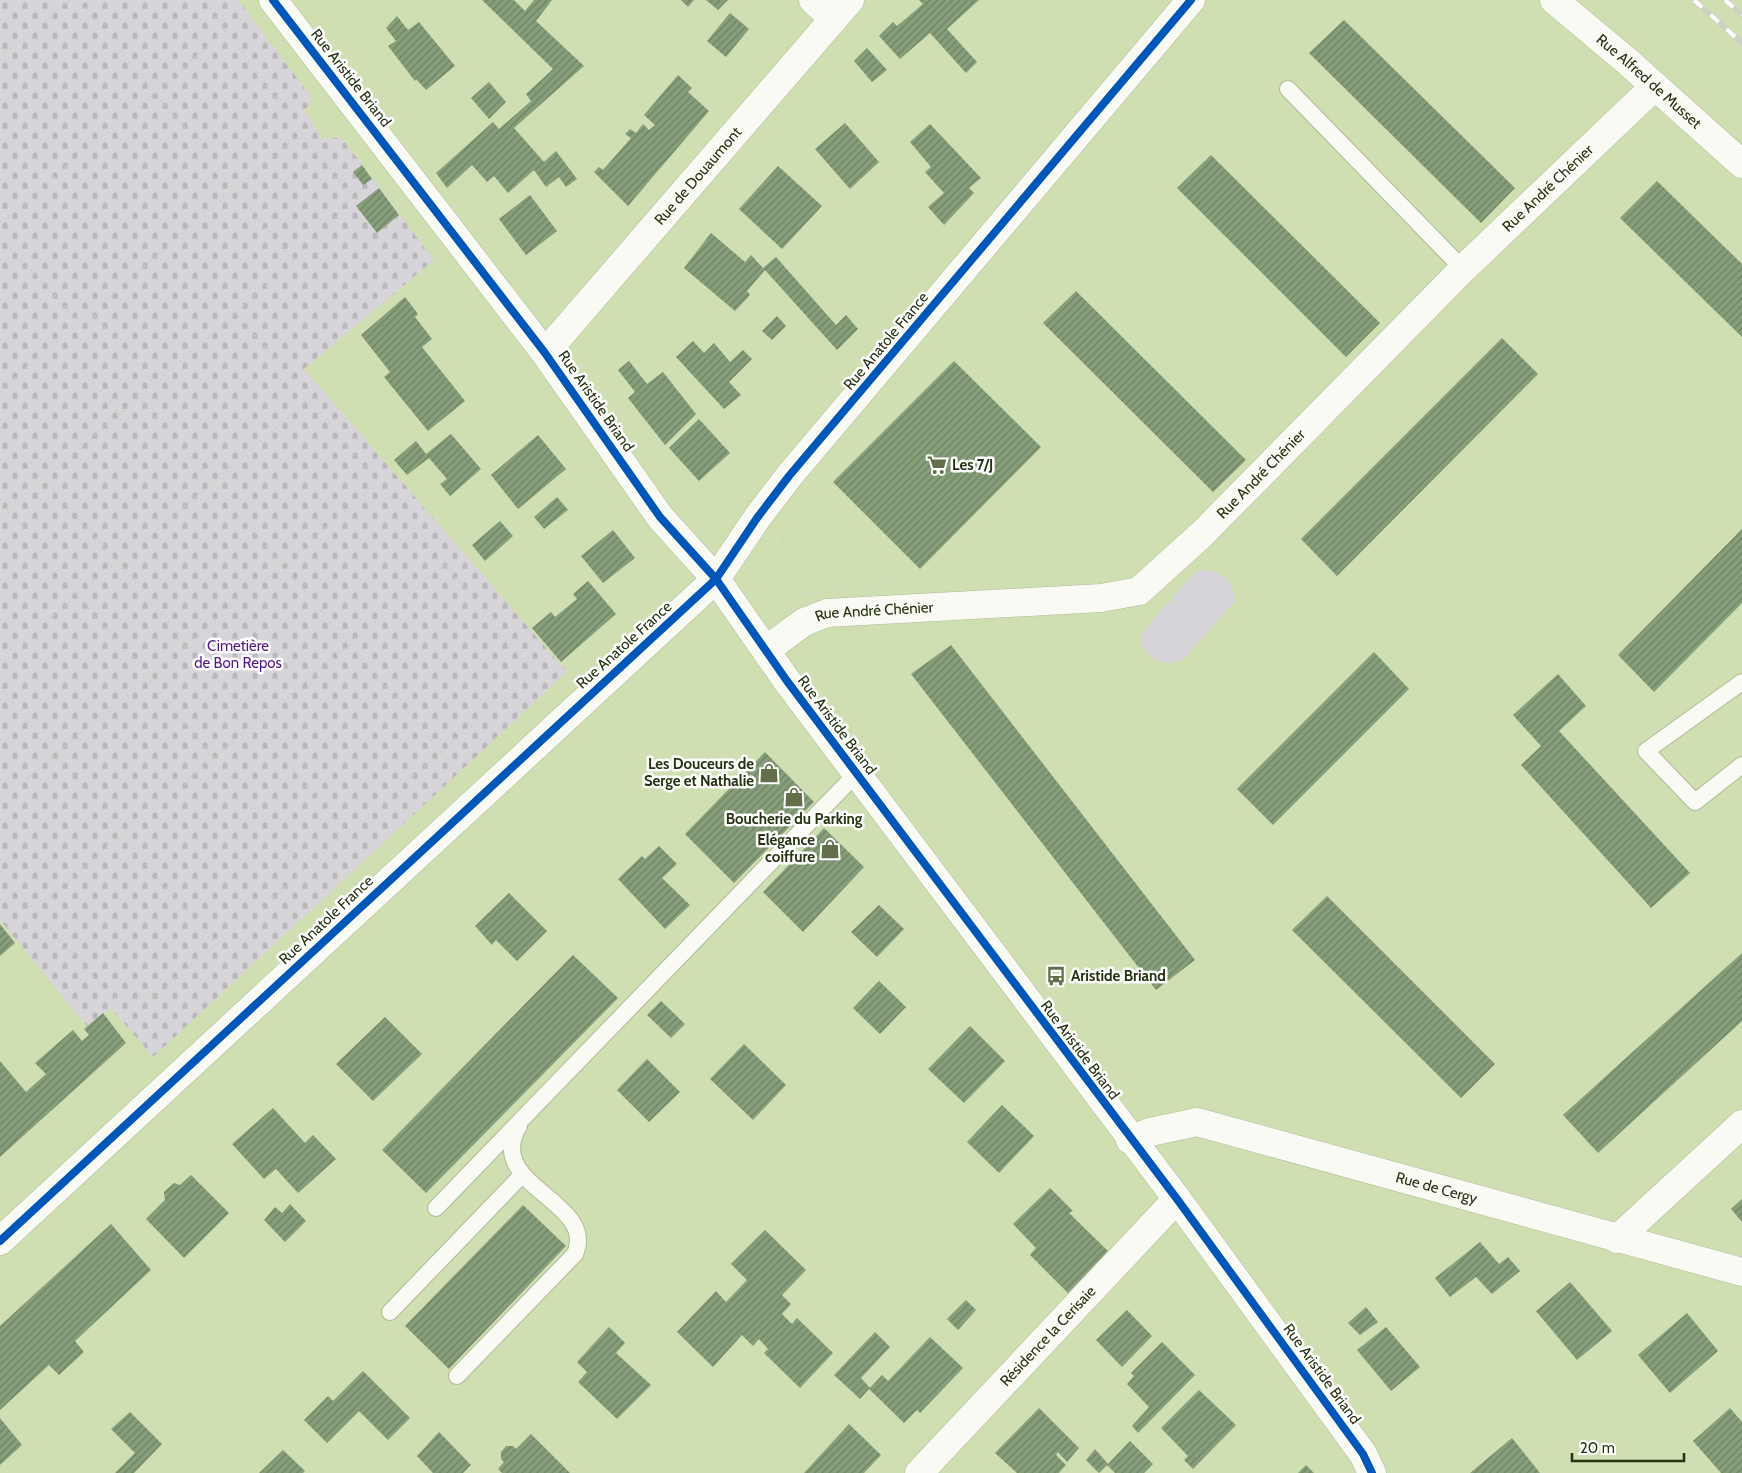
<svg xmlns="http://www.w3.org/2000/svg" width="1742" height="1473" font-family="Cabin,sans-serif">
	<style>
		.green { fill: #d8d5da }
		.cemetery { fill: url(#cemetery-stones) }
		.building { fill: url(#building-hatch) }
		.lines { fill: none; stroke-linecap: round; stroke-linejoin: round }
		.service-casing { stroke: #afbb98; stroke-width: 18 }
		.minor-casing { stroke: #afbb98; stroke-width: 29 }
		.tertiary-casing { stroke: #afbb98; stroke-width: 29 }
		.path { stroke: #ccd1c2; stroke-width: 3; stroke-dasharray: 1 4; stroke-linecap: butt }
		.service { stroke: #f8faf3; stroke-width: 16 }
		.minor { stroke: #f8faf3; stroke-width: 28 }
		.tertiary { stroke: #f8faf3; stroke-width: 28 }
		.rail-casing { stroke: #ccd1c2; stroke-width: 5.5 }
		.rail { stroke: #fff; stroke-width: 4; stroke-dasharray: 11; stroke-linecap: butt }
		.cycleway-casing { stroke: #fff; stroke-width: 11 }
		.cycleway { stroke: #0057b8; stroke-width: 8 }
		.labels { text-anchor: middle; stroke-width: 5; stroke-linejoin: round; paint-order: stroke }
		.street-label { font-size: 15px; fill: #283312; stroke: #fff }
		.poi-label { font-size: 15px; font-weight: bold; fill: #283312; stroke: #fff; text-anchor: start }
		.park-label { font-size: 15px; fill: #561787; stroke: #fff }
	</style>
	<defs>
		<pattern id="cemetery-stones" width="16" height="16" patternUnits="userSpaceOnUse" patternTransform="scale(1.25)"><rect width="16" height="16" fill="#d8d5da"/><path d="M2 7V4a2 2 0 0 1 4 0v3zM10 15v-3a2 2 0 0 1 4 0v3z" fill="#b9b7ba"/></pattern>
		<pattern id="building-hatch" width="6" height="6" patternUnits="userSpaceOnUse" patternTransform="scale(1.25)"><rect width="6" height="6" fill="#869e7a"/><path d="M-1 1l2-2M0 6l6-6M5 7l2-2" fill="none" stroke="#6e8163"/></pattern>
	</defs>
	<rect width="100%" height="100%" fill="#cfdfb2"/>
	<!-- green -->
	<path class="green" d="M1206,570C1224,572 1232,583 1235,601L1183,660C1165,667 1151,661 1141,645L1142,633L1196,571Z"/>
	<!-- cemetery -->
	<polygon class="cemetery" points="0,0 238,0 312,98 305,111 322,139 341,137 434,260 304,369 567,672 153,1057 111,1008 87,1026 0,920"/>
	<!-- building -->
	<g class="building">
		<polygon points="482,0 514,0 525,11 534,0 552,0 536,21 584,66 514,128 544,162 556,151 577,179 566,187 559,177 546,187 534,170 508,193 494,176 487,182 472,165 447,188 436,173 493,122 499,129 531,101 526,94 553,69"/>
		<polygon points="681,0 694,0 688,7"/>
		<polygon points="706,0 728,0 718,10"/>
		<polygon points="919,0 979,0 947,29 977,62 966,73 930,33 900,59 879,36 893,22 897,26 923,4"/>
		<polygon points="730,13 749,29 726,57 707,41"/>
		<polygon points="397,16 408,30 419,22 455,66 426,90 416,79 415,81 388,46 396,41 386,28"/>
		<polygon points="1344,20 1515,188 1481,223 1309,53"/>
		<polygon points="867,48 887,70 872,82 854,61"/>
		<polygon points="678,75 692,88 688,92 709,111 628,206 594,172 599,167 603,170 631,138 625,134 630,129 636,133 643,124 649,130 655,125 644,115"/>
		<polygon points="489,82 506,102 489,119 471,98"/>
		<polygon points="845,123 879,162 850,189 815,149"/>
		<polygon points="930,124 981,178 969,188 974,193 944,225 928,207 944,193 925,172 931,167 910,142"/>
		<polygon points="1211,155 1380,323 1346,357 1177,188"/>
		<polygon points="362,165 372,179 363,185 353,172"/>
		<polygon points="778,166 822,206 782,249 739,209"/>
		<polygon points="1657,181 1742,264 1742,337 1620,218"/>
		<polygon points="379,188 399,215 377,233 356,206"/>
		<polygon points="530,195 557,231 526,255 499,219"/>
		<polygon points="711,233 745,262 751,255 763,268 776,257 836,325 846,315 858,329 837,350 765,270 747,291 750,295 735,311 684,268"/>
		<polygon points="1076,291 1246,460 1213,492 1043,323"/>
		<polygon points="405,297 418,314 415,317 432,339 422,347 465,401 428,431 384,377 390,372 361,335"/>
		<polygon points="777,316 786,326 772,340 762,331"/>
		<polygon points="1502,338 1538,374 1337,576 1301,539"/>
		<polygon points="693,341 704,353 714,343 730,362 743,350 752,359 729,382 741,395 724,409 676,357"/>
		<polygon points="629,361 647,384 663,372 696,414 665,445 628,398 635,392 618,370"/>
		<polygon points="954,361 1041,447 920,569 833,482"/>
		<polygon points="699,419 730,453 699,481 669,448"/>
		<polygon points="451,434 481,469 450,496 440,484 447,479 429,458 407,475 394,460 416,441 426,454"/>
		<polygon points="538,435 566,469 518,509 491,475"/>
		<polygon points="557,497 568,510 544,529 534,517"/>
		<polygon points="500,521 513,536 485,561 472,545"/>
		<polygon points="1742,529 1742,603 1654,692 1618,655"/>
		<polygon points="613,530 635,558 603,583 581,556"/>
		<polygon points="588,581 616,614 561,662 532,628 551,612 555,617 577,599 573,594"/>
		<polygon points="951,645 1195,960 1156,990 911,674"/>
		<polygon points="1374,652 1409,689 1273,825 1237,789"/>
		<polygon points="1558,674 1586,706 1559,731 1690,873 1651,908 1521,765 1541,746 1513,715"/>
		<polygon points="765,752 814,802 734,883 685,834"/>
		<polygon points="824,828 864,867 803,932 763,892"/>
		<polygon points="659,846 677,864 662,878 690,905 665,929 618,879 642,856 645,859"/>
		<polygon points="509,893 547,931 517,961 496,940 492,945 475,926"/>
		<polygon points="1327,896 1495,1064 1461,1098 1292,930"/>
		<polygon points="879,905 904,929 877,957 851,932"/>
		<polygon points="0,924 15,943 0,956"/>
		<polygon points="1742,953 1742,1021 1598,1153 1563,1115"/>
		<polygon points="573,955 618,998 426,1193 382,1150"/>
		<polygon points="879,981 906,1007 880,1034 853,1008"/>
		<polygon points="661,1001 685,1024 671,1038 647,1015"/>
		<polygon points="103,1013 126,1043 0,1157 0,1061 26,1092 46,1074 35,1063 73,1030 82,1041 89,1035 84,1029"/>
		<polygon points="385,1017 422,1054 373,1101 336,1064"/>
		<polygon points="970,1026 1005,1061 964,1103 928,1069"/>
		<polygon points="744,1044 786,1085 753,1120 710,1079"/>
		<polygon points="647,1059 680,1092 649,1122 617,1090"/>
		<polygon points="1002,1105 1034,1136 999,1173 967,1142"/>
		<polygon points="273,1108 305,1143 313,1135 336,1159 298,1193 276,1169 264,1179 232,1144"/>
		<polygon points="191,1175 229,1213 184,1258 146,1219 165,1200 164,1192 174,1183 180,1185"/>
		<polygon points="1050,1188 1073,1211 1069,1213 1108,1251 1068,1293 1030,1255 1036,1248 1013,1224"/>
		<polygon points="1742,1199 1742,1222 1731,1209"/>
		<polygon points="290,1204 306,1221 285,1242 264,1220 275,1207 282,1213"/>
		<polygon points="523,1205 566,1246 449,1369 405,1326"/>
		<polygon points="111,1224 151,1270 75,1341 84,1352 59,1375 49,1365 0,1410 0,1326"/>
		<polygon points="765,1230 806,1270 782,1295 791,1304 782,1314 792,1324 797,1318 833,1353 800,1388 764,1353 768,1349 759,1339 753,1346 742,1335 713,1367 677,1332 716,1291 726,1302 747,1280 731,1264"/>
		<polygon points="1480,1242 1499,1264 1508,1257 1520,1271 1492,1294 1476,1277 1450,1297 1435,1278"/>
		<polygon points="1570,1282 1612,1331 1577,1360 1536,1311"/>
		<polygon points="966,1300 976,1310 958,1330 947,1319"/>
		<polygon points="1366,1307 1378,1322 1360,1335 1348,1323"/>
		<polygon points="1127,1310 1152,1336 1122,1367 1096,1340"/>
		<polygon points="1687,1313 1718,1351 1670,1393 1638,1355"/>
		<polygon points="609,1327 625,1343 616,1353 651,1385 617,1419 578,1382 587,1372 577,1362"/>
		<polygon points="1386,1327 1420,1367 1391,1391 1357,1350"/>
		<polygon points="875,1332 890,1347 861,1378 870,1388 882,1375 888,1381 930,1337 963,1368 920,1413 917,1410 904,1423 869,1389 860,1399 834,1375"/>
		<polygon points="1162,1342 1195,1375 1138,1433 1132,1426 1149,1407 1127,1384 1134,1376 1131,1373"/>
		<polygon points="363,1371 410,1418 388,1440 359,1411 327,1443 304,1420 328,1396 333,1401"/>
		<polygon points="1199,1390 1236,1425 1193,1469 1184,1460 1188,1456 1161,1428"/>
		<polygon points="1039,1408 1079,1448 1067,1462 1058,1452 1056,1455 1066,1465 1059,1473 1017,1473 995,1453"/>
		<polygon points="1730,1408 1742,1422 1742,1473 1721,1473 1693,1441"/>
		<polygon points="130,1412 162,1444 134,1473 115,1473 135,1453 111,1429"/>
		<polygon points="0,1418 22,1445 0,1465"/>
		<polygon points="849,1424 881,1455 864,1473 804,1473"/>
		<polygon points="439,1432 471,1465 463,1473 433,1473 417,1456"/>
		<polygon points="531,1434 570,1473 502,1473 498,1469 504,1462 501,1459 501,1452 506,1446 513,1446 516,1449"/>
		<polygon points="1512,1438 1540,1473 1470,1473"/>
		<polygon points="1130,1441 1153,1464 1144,1473 1115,1473 1107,1465 1099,1473 1086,1460 1095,1449 1108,1464"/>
		<polygon points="283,1450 305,1471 303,1473 259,1473"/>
		<polygon points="1306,1465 1314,1473 1298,1473"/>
	</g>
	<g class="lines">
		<defs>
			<g id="service">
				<polyline points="1288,89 1463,269"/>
				<polyline points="1742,682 1646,751 1695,802 1742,765"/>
				<polyline points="436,1208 856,774"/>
				<polyline points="390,1312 522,1175"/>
				<path d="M457,1376L575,1254C598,1201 483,1186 519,1126"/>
			</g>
			<g id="minor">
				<polyline points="273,0 545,353 660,517 716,579 787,681 1177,1199 1363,1454 1372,1473"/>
				<polyline points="813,0 834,19"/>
				<path id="s1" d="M1554,0L1628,62L1742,164"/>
				<path id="s2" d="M545,353L850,0"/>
				<path id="s3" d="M766,650L804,622L827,613L1101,598L1139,591L1202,534L1463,269L1655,86"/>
				<path id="s4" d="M1130,1140L1150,1132L1197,1122L1742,1272"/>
				<polyline points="1617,1239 1742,1124"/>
				<path id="s5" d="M919,1473L1177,1199"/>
			</g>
			<polyline id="tertiary" points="0,1241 716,579 757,518 789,476 1191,0"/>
		</defs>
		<!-- service casing -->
		<use href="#service" class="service-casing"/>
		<!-- minor casing -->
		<use href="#minor" class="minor-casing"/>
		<!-- tertiary casing -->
		<use href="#tertiary" class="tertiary-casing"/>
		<!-- path -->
		<g class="path">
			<polyline points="204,0 301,133 351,195 337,215 328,236 294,261"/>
			<polyline points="0,49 5,54"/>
			<polyline points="0,59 69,0"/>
			<polyline points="0,222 155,93 226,30"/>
			<polyline points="0,237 79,322"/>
			<polyline points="91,312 155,383"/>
			<polyline points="236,312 534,672 305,869"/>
			<polyline points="57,342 234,188 322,118"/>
			<polyline points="0,391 57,342 120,414 294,261 78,0"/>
			<polyline points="139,397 458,771"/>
			<polyline points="0,429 118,562 347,834"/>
			<polygon points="817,494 903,580 871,586 798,594 782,537"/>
			<path d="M0,500L305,869L159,994C140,1000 128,1001 109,995L0,870"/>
			<polyline points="0,517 120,414"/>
			<polyline points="0,660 213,483 308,400"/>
			<polyline points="0,687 215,945"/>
			<polyline points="0,801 378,484"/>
			<polyline points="34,909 445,564"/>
			<path d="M1323,1342C1333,1336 1339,1327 1346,1317C1371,1280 1377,1252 1388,1210"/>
		</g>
		<!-- service -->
		<use href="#service" class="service"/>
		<!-- minor -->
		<use href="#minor" class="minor"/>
		<!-- tertiary -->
		<use href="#tertiary" class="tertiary"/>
		<defs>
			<g id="rail">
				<polyline points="1694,0 1742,43"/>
				<polyline points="1725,0 1742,15"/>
			</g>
		</defs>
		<!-- rail casing -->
		<use href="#rail" class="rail-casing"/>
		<!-- rail -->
		<use href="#rail" class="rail"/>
		<defs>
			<g id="cycleway">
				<polyline points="273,0 545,353 660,517 716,579 787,681 1177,1199 1363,1454 1372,1473"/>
				<polyline points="0,1241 716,579 757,518 789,476 1191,0"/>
			</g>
		</defs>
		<!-- cycleway casing -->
		<use href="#cycleway" class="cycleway-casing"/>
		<!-- cycleway -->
		<use href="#cycleway" class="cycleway"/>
	</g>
	<!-- icons -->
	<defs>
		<symbol id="supermarket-bare" viewBox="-9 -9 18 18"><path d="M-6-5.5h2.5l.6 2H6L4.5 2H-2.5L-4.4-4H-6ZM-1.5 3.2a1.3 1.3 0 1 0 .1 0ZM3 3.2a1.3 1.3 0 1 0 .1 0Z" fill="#626f4a" stroke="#fff" stroke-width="2.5" paint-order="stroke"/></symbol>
		<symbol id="shop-bare" viewBox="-9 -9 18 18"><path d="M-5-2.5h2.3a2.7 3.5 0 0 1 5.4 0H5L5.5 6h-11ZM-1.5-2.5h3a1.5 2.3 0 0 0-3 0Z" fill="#626f4a" stroke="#fff" stroke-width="2.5" paint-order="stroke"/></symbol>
		<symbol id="bus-bare" viewBox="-9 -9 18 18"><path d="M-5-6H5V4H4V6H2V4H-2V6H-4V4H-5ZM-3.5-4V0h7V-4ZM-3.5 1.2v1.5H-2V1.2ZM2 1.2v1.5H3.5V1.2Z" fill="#626f4a" stroke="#fff" stroke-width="2.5" paint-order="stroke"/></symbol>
	</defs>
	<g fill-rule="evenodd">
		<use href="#supermarket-bare" x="923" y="451" width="28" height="28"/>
		<use href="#shop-bare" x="755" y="759" width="28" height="28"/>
		<use href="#shop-bare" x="780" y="783" width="28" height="28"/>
		<use href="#shop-bare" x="816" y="835" width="28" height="28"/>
		<use href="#bus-bare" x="1042" y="962" width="28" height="28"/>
	</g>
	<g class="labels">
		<!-- street labels -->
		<g class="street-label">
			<text transform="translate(351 78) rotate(52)" y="5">Rue Aristide Briand</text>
			<text dy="5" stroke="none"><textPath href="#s1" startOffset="125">Rue Alfred de Musset</textPath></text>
			<text dy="5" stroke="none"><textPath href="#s2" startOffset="234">Rue de Douaumont</textPath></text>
			<text dy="5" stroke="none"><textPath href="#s3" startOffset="959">Rue André Chénier</textPath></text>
			<text transform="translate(886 341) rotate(-50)" y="5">Rue Anatole France</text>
			<text transform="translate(596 401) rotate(55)" y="5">Rue Aristide Briand</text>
			<text dy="5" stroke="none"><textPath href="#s3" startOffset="554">Rue André Chénier</textPath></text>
			<text dy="5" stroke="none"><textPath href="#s3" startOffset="119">Rue André Chénier</textPath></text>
			<text transform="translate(624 645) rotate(-42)" y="5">Rue Anatole France</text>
			<text transform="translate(837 725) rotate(53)" y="5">Rue Aristide Briand</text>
			<text transform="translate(326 920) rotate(-43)" y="5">Rue Anatole France</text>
			<text transform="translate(1080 1050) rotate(53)" y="5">Rue Aristide Briand</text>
			<text dy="5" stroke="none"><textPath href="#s4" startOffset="318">Rue de Cergy</textPath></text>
			<text dy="5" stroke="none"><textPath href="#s5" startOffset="188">Résidence la Cerisaie</textPath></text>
			<text transform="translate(1322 1374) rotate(54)" y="5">Rue Aristide Briand</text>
		</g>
		<!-- poi labels -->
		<g class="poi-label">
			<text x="952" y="470">Les 7/J</text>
			<text x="754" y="769" text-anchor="end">Les Douceurs de<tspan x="754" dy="17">Serge et Nathalie</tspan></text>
			<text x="794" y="824" text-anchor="middle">Boucherie du Parking</text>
			<text x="815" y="845" text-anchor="end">Elégance<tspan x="815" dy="17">coiffure</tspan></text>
			<text x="1071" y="981">Aristide Briand</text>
		</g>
		<!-- park labels -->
		<g class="park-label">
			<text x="238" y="651">Cimetière<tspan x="238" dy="17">de Bon Repos</tspan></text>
		</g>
	</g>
	<!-- scale -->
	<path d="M1572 1453v8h112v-8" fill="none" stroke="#283312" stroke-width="2.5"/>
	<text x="1580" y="1453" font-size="15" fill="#283312" stroke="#ffffff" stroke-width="4" paint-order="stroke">20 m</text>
</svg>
